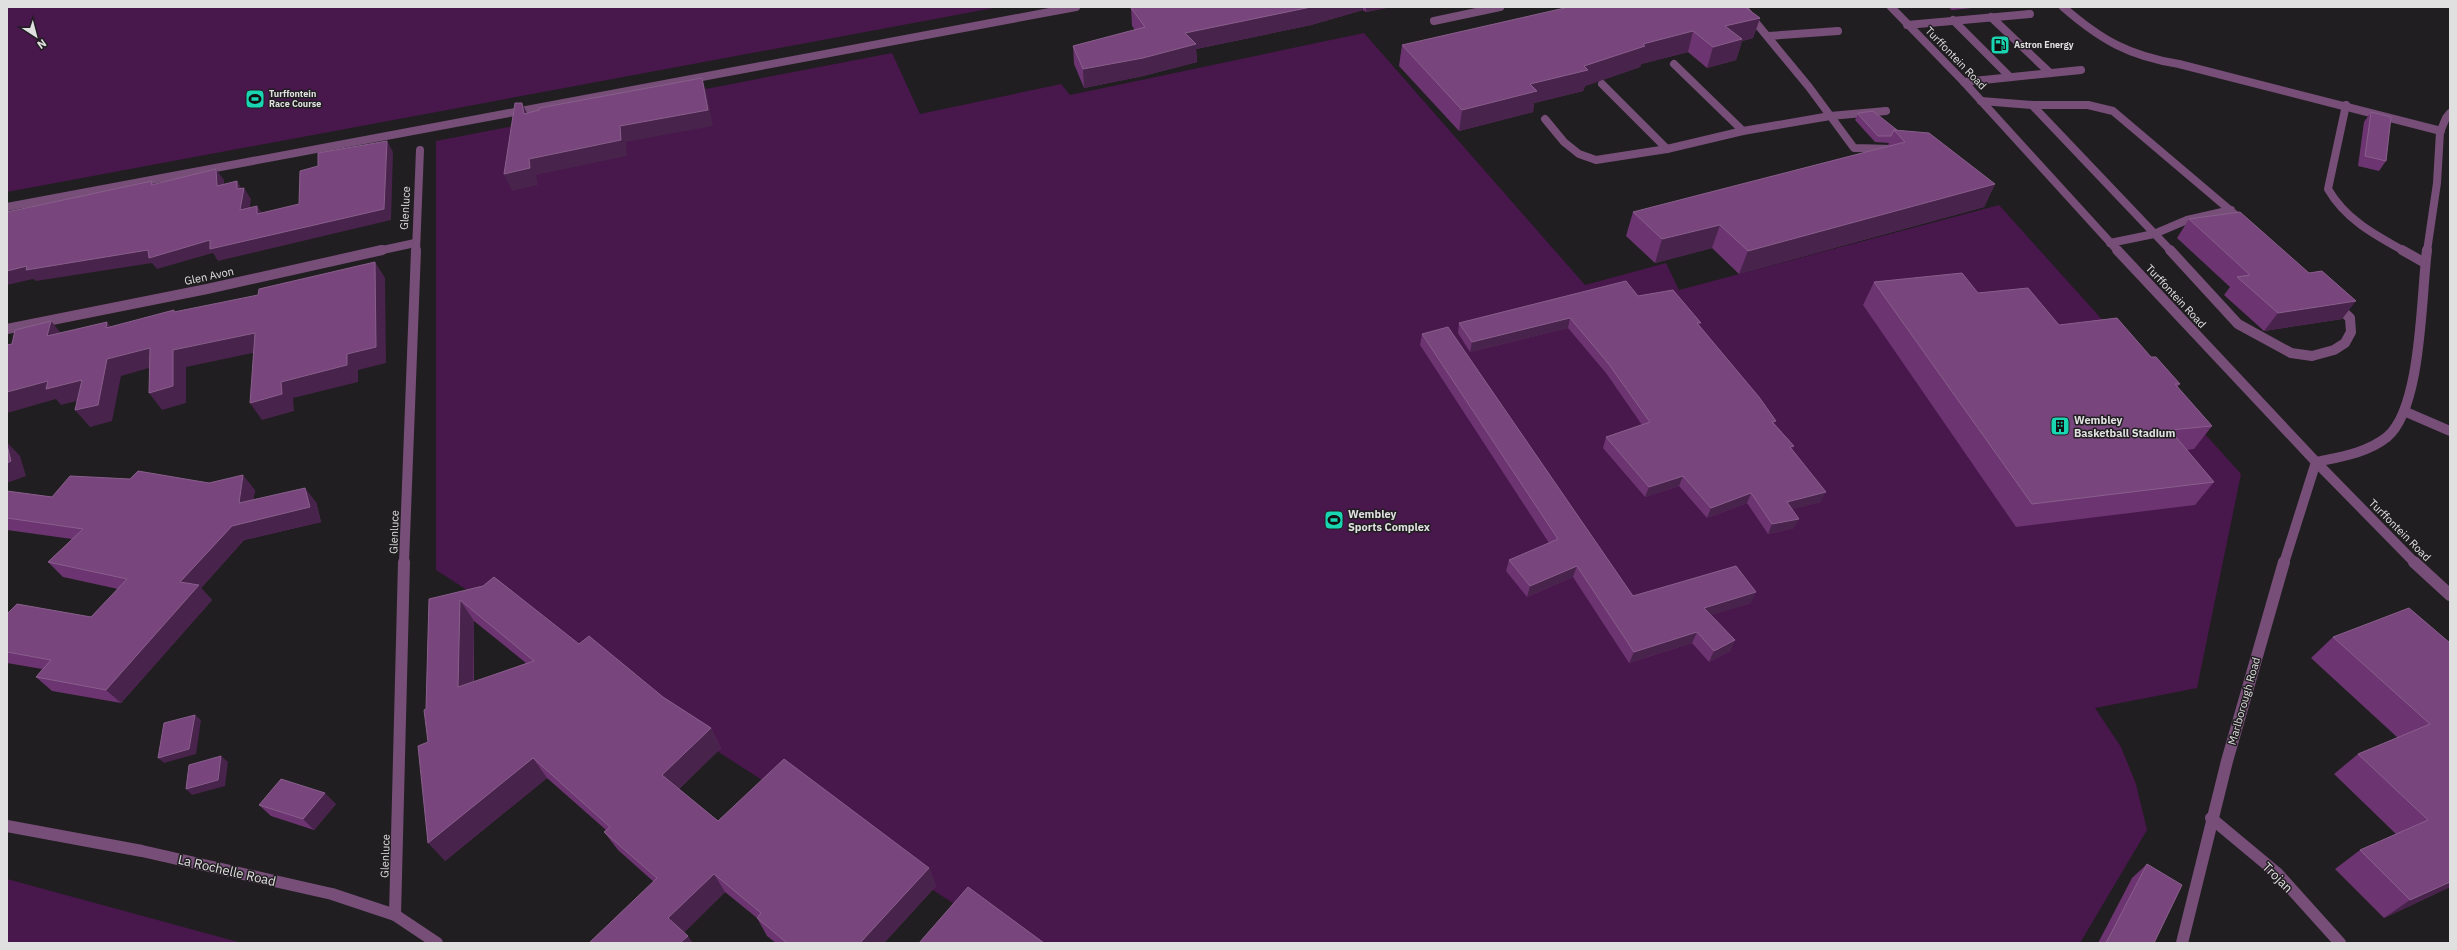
<svg xmlns="http://www.w3.org/2000/svg" width="2457" height="950" font-family="'IBM Plex Sans',sans-serif">
	<style>
		.green { fill: #48174c }
		.lines { fill: none; stroke-linecap: round; stroke-linejoin: round }
		.minor-far2 { stroke: #764e78; stroke-width: 8 }
		.minor-far1 { stroke: #764e78; stroke-width: 10 }
		.minor { stroke: #764e78; stroke-width: 12 }
		.wall { fill: #6c3470; fill-rule: evenodd }
		.shaded-wall { fill: #48234b }
		.building { fill: #78467c; stroke: #895e8c; fill-rule: evenodd }
		.labels { text-anchor: middle; stroke-width: 3; stroke-linejoin: round; paint-order: stroke }
		.far-poi-label { font-size: 9px; font-weight: bold; fill: #e1e0e1; stroke: #201e20; text-anchor: start }
		.street-label { font-size: 11px; fill: #e1e0e1; stroke: #201e20 }
		.poi-label { font-size: 11px; font-weight: bold; fill: #e1e0e1; stroke: #201e20; text-anchor: start }
		.near-street-label { font-size: 13px; fill: #e1e0e1; stroke: #201e20 }
	</style>
	<rect width="100%" height="100%" fill="#201e20"/>
	<!-- green -->
	<g class="green">
		<polygon points="7,7 999,7 7,192"/>
		<polygon points="1364,33 1585,285 1666,263 1679,290 1999,205 2241,474 2197,688 2095,708 2121,747 2136,784 2147,830 2080,943 1015,943 436,570 436,141 892,53 920,114 1061,84 1070,95"/>
		<polygon points="7,879 242,943 7,943"/>
	</g>
	<g class="lines">
		<!-- minor-far2 -->
		<g class="minor-far2">
			<polyline points="1743,7 1809,87 1854,148 1893,149"/>
			<polyline points="1891,7 1964,82 2118,251"/>
			<path d="M2063,7C2101,40 2129,56 2179,64L2441,131"/>
			<polyline points="1991,17 2050,73"/>
			<polyline points="1953,20 2010,77"/>
			<polyline points="1434,21 1500,7"/>
			<polyline points="1907,25 2030,14"/>
			<polyline points="1768,36 1838,31"/>
			<polyline points="1674,64 1743,131"/>
			<polyline points="1964,82 2081,70"/>
			<polyline points="1602,84 1667,149"/>
			<polyline points="1981,101 2032,105 2088,105 2113,111 2244,222"/>
			<polyline points="2032,105 2171,251"/>
			<path d="M2346,105L2328,189C2345,219 2375,235 2404,251"/>
			<polyline points="1545,119 1564,142 1579,154 1596,160 1667,149 1743,131 1830,116 1886,111"/>
			<polyline points="7,207 1076,7"/>
			<polyline points="2110,243 2154,234 2187,220 2231,210"/>
			<polyline points="378,251 415,243"/>
			<polyline points="416,251 420,150"/>
			<polyline points="2427,251 2437,183 2440,132 2446,118 2450,113"/>
		</g>
		<!-- minor-far1 -->
		<g class="minor-far1">
			<polyline points="2117,250 2316,462 2415,563"/>
			<polyline points="2170,250 2238,324 2291,353 2312,356 2334,350 2345,343 2351,332 2350,318 2336,305"/>
			<polyline points="2402,250 2425,263"/>
			<polyline points="7,329 207,289 382,250"/>
			<polyline points="2406,412 2450,431"/>
			<polyline points="404,563 416,250"/>
			<path d="M2284,563L2316,462C2340,457 2367,453 2387,437C2422,408 2421,295 2427,250"/>
		</g>
		<!-- minor -->
		<g class="minor">
			<polyline points="2414,562 2450,595"/>
			<polyline points="2211,818 2277,873 2340,943"/>
			<polyline points="7,826 142,851 332,894 395,915 437,943"/>
			<polyline points="395,915 404,562"/>
			<polyline points="2182,943 2227,761 2284,562"/>
		</g>
	</g>
	<!-- wall -->
	<g class="wall">
		<polygon points="1136,7 1391,7 1366,12 1363,10 1311,25 1196,49 1197,62 1143,76 1084,88 1074,64 1073,46 1135,30 1132,26 1131,8"/>
		<polygon points="1948,7 1982,7 1952,10"/>
		<polygon points="1760,18 1753,38 1742,41 1736,60 1707,68 1688,52 1641,64 1640,67 1585,86 1583,91 1534,103 1533,112 1459,131 1399,66 1402,45"/>
		<polygon points="2371,112 2386,161 2379,171 2358,166 2364,122"/>
		<polygon points="1858,114 1897,130 1995,184 1984,207 1739,274 1712,248 1655,263 1626,236 1633,212 1887,147 1889,143 1875,142 1855,120"/>
		<polygon points="2189,219 2342,319 2264,331 2224,295 2230,287 2177,238"/>
		<polygon points="1874,282 1978,293 2059,325 2151,357 2180,384 2177,387 2212,426 2194,449 2187,450 2214,482 2195,505 2016,527 1863,305"/>
		<polygon points="1638,296 1700,326 1775,424 1794,446 1792,450 1821,502 1792,509 1794,528 1768,534 1747,503 1707,518 1679,486 1645,497 1603,448 1606,437 1642,425 1606,373 1568,328 1470,352 1458,333 1459,323"/>
		<polygon points="1422,334 1633,596 1751,603 1711,615 1735,640 1730,651 1709,662 1692,643 1629,663 1573,577 1527,597 1506,571 1509,560 1549,543 1420,345"/>
		<polygon points="209,483 255,490 253,500 316,502 321,522 244,540 201,588 212,600 121,703 52,691 36,677 42,669 7,663 7,614 91,617 118,589 63,577 48,562 72,539 7,530 7,491 52,497"/>
		<path d="M483,586L663,697L711,728L721,748L679,789L718,821L929,868L936,886L884,943H776L767,936L757,918L725,892L684,932L589,943L654,882L618,850L604,832L606,830L547,778L445,861L428,742L426,709L429,599ZM474,621L526,663L474,682Z"/>
		<polygon points="2333,637 2450,643 2450,887 2384,918 2335,869 2360,850 2396,834 2334,774 2358,754 2398,738 2311,658"/>
		<polygon points="336,804 314,830 271,816 259,805"/>
		<polygon points="2147,864 2154,943 2098,943 2132,878"/>
	</g>
	<!-- shaded-wall -->
	<g class="shaded-wall">
		<polygon points="1311,7 1363,7 1363,10 1311,25 1196,49 1197,62 1143,76 1084,88 1083,69 1185,33"/>
		<polygon points="1366,7 1391,7 1366,12"/>
		<polygon points="1760,18 1753,38 1742,41 1736,60 1707,68 1713,47 1725,26"/>
		<polygon points="1693,31 1688,52 1641,64 1640,67 1585,86 1583,91 1534,103 1533,112 1459,131 1462,110 1530,84 1643,44"/>
		<polygon points="702,78 707,94 713,126 626,142 627,156 536,175 538,185 512,191 504,174 529,159 620,126"/>
		<polygon points="522,103 530,119 524,114"/>
		<polygon points="387,141 393,152 391,220 218,261 213,253 157,269 152,263 36,281 33,279 7,285 7,271 27,266 210,240 384,209"/>
		<polygon points="216,169 224,180 224,198 217,186"/>
		<polygon points="237,181 243,191 244,188 251,199 248,221 240,210 237,189"/>
		<polygon points="1995,184 1984,207 1739,274 1748,251"/>
		<polygon points="257,206 265,217 257,214"/>
		<polygon points="1720,225 1712,248 1655,263 1662,239"/>
		<polygon points="375,262 385,278 386,363 358,370 358,382 293,398 294,411 262,420 250,403 281,382 347,354"/>
		<polygon points="2356,301 2342,319 2264,331 2278,313"/>
		<polygon points="1570,318 1568,328 1470,352 1472,342"/>
		<polygon points="51,321 65,338 47,336"/>
		<polygon points="107,322 120,338 106,328"/>
		<polygon points="255,333 267,350 186,367 186,403 162,410 149,393 173,350"/>
		<polygon points="150,348 163,364 121,376 112,421 90,427 75,410 107,359"/>
		<polygon points="82,380 96,396 61,405 56,399 7,413 7,414 7,392 48,381"/>
		<polygon points="7,442 20,456 26,476 7,483"/>
		<polygon points="1794,446 1790,456 1790,447"/>
		<polygon points="243,475 255,490 251,518 239,503"/>
		<polygon points="1683,476 1679,486 1645,497 1649,487"/>
		<polygon points="305,488 316,502 321,522 244,540 201,588 212,600 121,703 106,690 180,582 232,526"/>
		<polygon points="1826,492 1821,502 1782,512 1787,502"/>
		<polygon points="1751,493 1747,503 1707,518 1711,508"/>
		<polygon points="1799,519 1794,528 1768,534 1772,524"/>
		<polygon points="1577,566 1573,577 1527,597 1530,586"/>
		<polygon points="1756,592 1751,603 1699,619 1704,608"/>
		<polygon points="460,600 474,621 473,707 458,687"/>
		<polygon points="1697,632 1692,643 1629,663 1634,652"/>
		<polygon points="1735,640 1730,651 1709,662 1714,651"/>
		<polygon points="195,715 201,720 196,754 164,763 158,758"/>
		<polygon points="711,728 721,748 674,794 662,775"/>
		<polygon points="221,756 228,762 225,786 192,795 186,789"/>
		<polygon points="533,758 547,778 445,861 428,843"/>
		<polygon points="325,793 336,804 314,830 303,819"/>
		<polygon points="929,868 936,886 884,943 860,943"/>
		<polygon points="714,874 725,892 681,936 668,918"/>
		<polygon points="2450,882 2450,887 2384,918 2410,900"/>
		<polygon points="688,936 693,943 680,943"/>
	</g>
	<!-- building -->
	<g class="building">
		<polygon points="1136,7 1311,7 1185,33 1196,44 1143,58 1083,69 1073,46 1145,27 1131,8"/>
		<polygon points="1569,7 1745,7 1760,18 1725,26 1742,39 1713,47 1693,31 1643,44 1645,46 1584,66 1588,70 1530,84 1537,91 1462,110 1402,45"/>
		<polygon points="702,78 708,110 620,126 621,140 529,159 530,168 504,174 515,103 522,103 524,114 539,110 539,108"/>
		<polygon points="1873,111 1897,130 1894,130 1891,136 1878,136 1858,114 1859,113"/>
		<polygon points="2371,112 2391,117 2386,161 2365,156"/>
		<polygon points="1894,130 1929,133 1995,184 1748,251 1720,225 1662,239 1633,212 1905,142"/>
		<polygon points="387,141 384,209 210,249 210,240 149,258 148,250 26,270 27,266 7,271 7,212 152,181 151,185 216,169 217,186 237,181 237,189 244,188 240,210 257,206 257,214 299,204 300,171 318,166 318,153"/>
		<polygon points="2240,212 2309,273 2322,271 2356,301 2278,313 2237,277 2250,275 2189,219"/>
		<polygon points="375,262 376,347 347,354 347,365 281,382 282,394 250,403 255,333 173,350 173,386 149,393 150,348 107,359 98,405 75,410 82,380 46,389 48,381 7,392 7,345 12,344 15,330 51,321 47,336 107,322 106,328 174,310 174,312 258,295 259,289"/>
		<polygon points="1962,273 1978,293 2028,288 2059,325 2117,318 2151,357 2156,357 2180,384 2175,384 2212,426 2170,430 2214,482 2032,504 1874,282"/>
		<polygon points="1626,281 1638,296 1673,290 1701,323 1697,323 1759,397 1776,421 1772,422 1794,446 1790,447 1826,492 1787,502 1799,519 1772,524 1751,493 1711,508 1683,476 1649,487 1606,437 1650,422 1608,363 1570,318 1472,342 1459,323"/>
		<polygon points="1448,327 1633,596 1736,566 1756,592 1704,608 1735,640 1714,651 1697,632 1634,652 1577,566 1530,586 1509,560 1558,539 1422,334"/>
		<polygon points="7,445 11,461 7,463"/>
		<polygon points="138,471 209,483 243,475 239,503 305,488 310,507 232,526 180,582 199,585 106,690 36,677 51,660 7,652 7,614 17,604 91,617 127,579 48,562 83,529 7,518 7,491 52,497 70,476 130,479"/>
		<path d="M494,577L579,644L589,636L663,697L711,728L662,775L718,821L784,759L929,868L860,943H787L757,918L761,913L714,874L668,918L688,936L680,943H589L657,878L604,832L610,827L533,758L428,843L418,746L428,742L424,710L426,709L429,599L483,586ZM460,600L534,661L458,687Z"/>
		<polygon points="2409,608 2450,643 2450,882 2410,900 2360,850 2428,820 2358,754 2430,724 2333,637"/>
		<polygon points="195,715 189,749 158,758 164,723"/>
		<polygon points="221,756 218,780 186,789 189,765"/>
		<polygon points="281,779 325,793 303,819 259,805"/>
		<polygon points="2147,864 2182,885 2154,943 2106,943"/>
		<polygon points="968,887 1044,943 919,943"/>
	</g>
	<!-- icons -->
	<defs>
		<symbol id="fuel-square" viewBox="-11 -11 22 22"><rect x="-9" y="-9" width="18" height="18" rx="4" fill="#19d5b2" stroke="#201e20"/><path d="M-5.5-6h7V0h2V4h1.3V-2.5L3-4.5l.8-.8L6-3V5H2.5V1h-1V6h-7ZM-4.2-4.7v3.2H.2V-4.7Z" fill="#111"/></symbol>
		<symbol id="stadium-square" viewBox="-11 -11 22 22"><rect x="-9" y="-9" width="18" height="18" rx="4" fill="#19d5b2" stroke="#201e20"/><path d="M0-5a6.5 5 0 1 0 0 10a6.5 5 0 1 0 0-10ZM-3.5-1.8h7v3.6h-7Z" fill="#111"/></symbol>
		<symbol id="building-square" viewBox="-11 -11 22 22"><rect x="-9" y="-9" width="18" height="18" rx="4" fill="#19d5b2" stroke="#201e20"/><path d="M-4-6H4V6H1V3H-1V6H-4ZM-2.5-4.3h1.7v1.8h-1.7ZM.8-4.3h1.7v1.8H.8ZM-2.5-1h1.7V.8h-1.7ZM.8-1h1.7V.8H.8Z" fill="#111"/></symbol>
	</defs>
	<g fill-rule="evenodd">
		<use href="#fuel-square" x="1989" y="34" width="22" height="22"/>
		<use href="#stadium-square" x="244" y="88" width="22" height="22"/>
		<use href="#building-square" x="2049" y="415" width="22" height="22"/>
		<use href="#stadium-square" x="1323" y="509" width="22" height="22"/>
	</g>
	<g class="labels">
		<!-- far-poi labels -->
		<g class="far-poi-label">
			<text x="2014" y="48">Astron Energy</text>
			<text x="269" y="97">Turffontein<tspan x="269" dy="10">Race Course</tspan></text>
		</g>
		<!-- street labels -->
		<g class="street-label">
			<text transform="translate(1956 58) rotate(46)" y="4">Turffontein Road</text>
			<text transform="translate(405 208) rotate(-87)" y="4">Glenluce</text>
			<text transform="translate(209 276) rotate(-12)" y="4">Glen Avon</text>
			<text transform="translate(2176 296) rotate(47)" y="4">Turffontein Road</text>
			<text transform="translate(2400 530) rotate(45)" y="4">Turffontein Road</text>
			<text transform="translate(394 532) rotate(-88)" y="4">Glenluce</text>
			<text transform="translate(2244 701) rotate(-74)" y="4">Marlborough Road</text>
			<text transform="translate(385 856) rotate(-88)" y="4">Glenluce</text>
		</g>
		<!-- poi labels -->
		<g class="poi-label">
			<text x="2074" y="424">Wembley<tspan x="2074" dy="13">Basketball Stadium</tspan></text>
			<text x="1348" y="518">Wembley<tspan x="1348" dy="13">Sports Complex</tspan></text>
		</g>
		<!-- near-street labels -->
		<g class="near-street-label">
			<text transform="translate(227 870) rotate(13)" y="5">La Rochelle Road</text>
			<text transform="translate(2278 877) rotate(45)" y="5">Trojan</text>
		</g>
	</g>
	<!-- border -->
	<rect width="2457" height="950" fill="none" stroke="#e1e0e1" stroke-width="16"/>
	<!-- north arrow -->
	<g transform="translate(36 36) rotate(144)" stroke="#201e20" stroke-width="3" paint-order="stroke">
	<path d="M0-3L7 15L0 10L-7 15Z" fill="#e1e0e1"/>
	<text y="-6" font-size="11" font-weight="bold" text-anchor="middle" fill="#e1e0e1">N</text>
	</g>
</svg>
